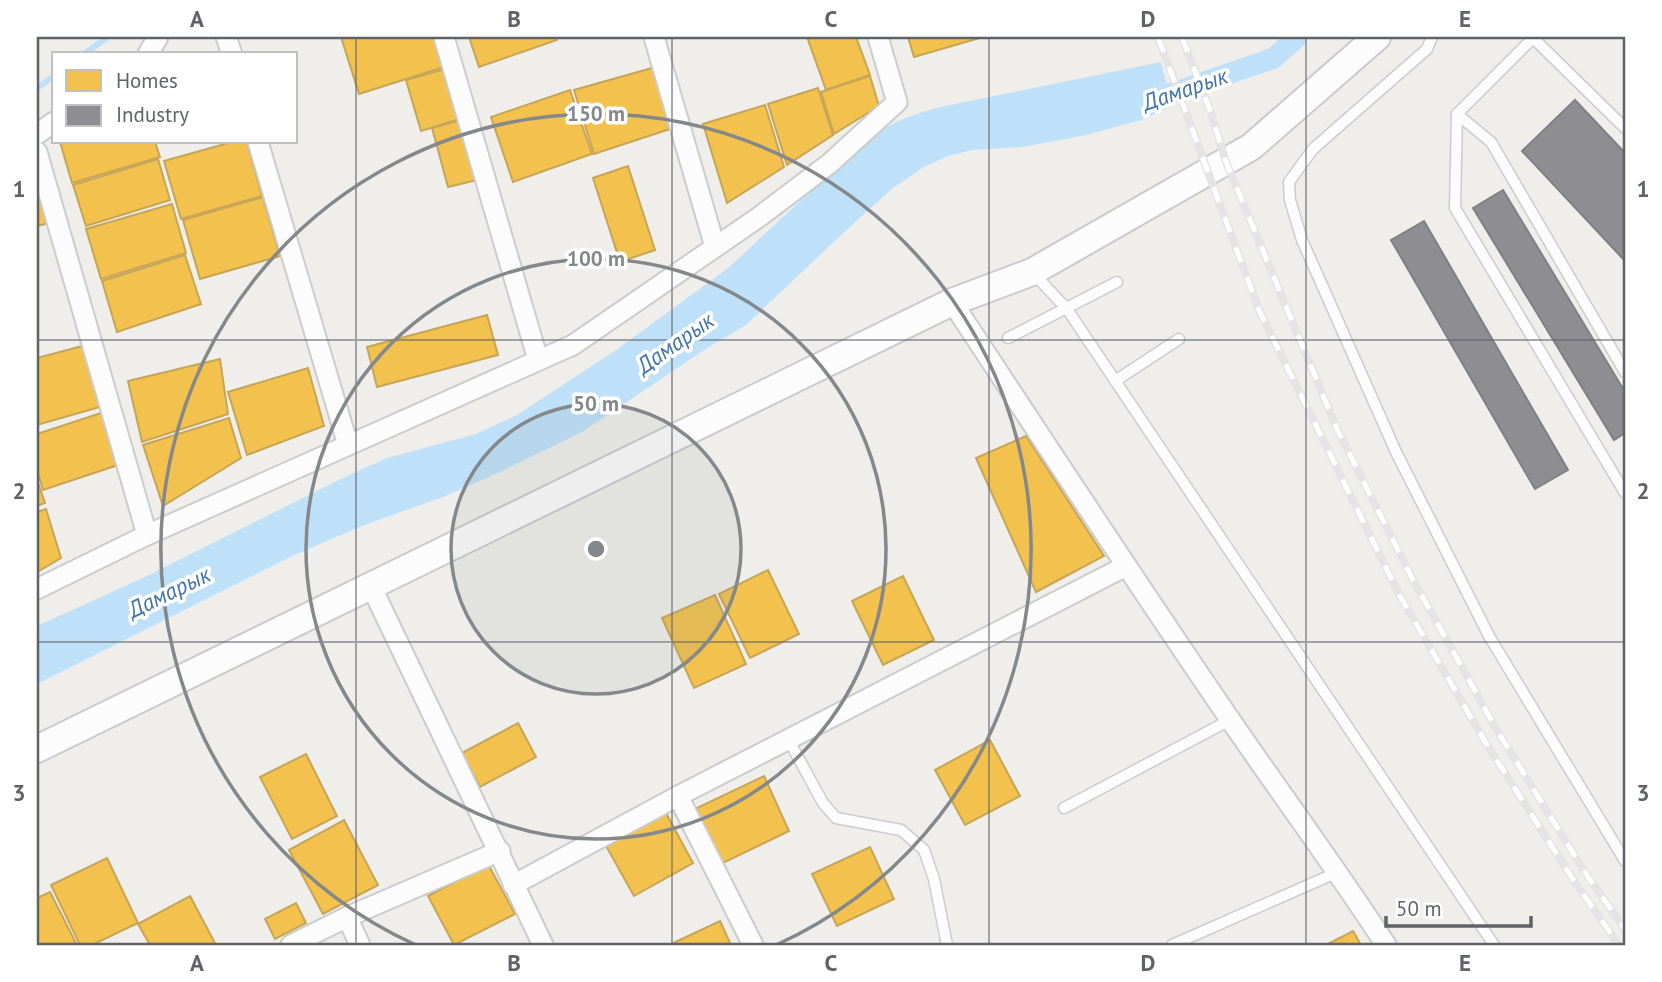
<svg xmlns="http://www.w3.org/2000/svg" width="1662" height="982" font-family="'PT Sans',sans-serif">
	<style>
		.water { fill: #bfe0f9 }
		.homes { fill: #f2c14e; stroke: #c6a556; stroke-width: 2 }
		.industry { fill: #8d8d92; stroke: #7f8085; stroke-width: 2 }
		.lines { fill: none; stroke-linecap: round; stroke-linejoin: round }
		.stream { stroke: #bfe0f9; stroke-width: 6 }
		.canal { stroke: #bfe0f9; stroke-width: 21 }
		.service-casing { stroke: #cbcccc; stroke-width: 13 }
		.minor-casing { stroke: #cbcccc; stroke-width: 23 }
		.secondary-casing { stroke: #cacacb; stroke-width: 30 }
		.service { stroke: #fdfcfc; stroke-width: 10 }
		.minor { stroke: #fdfcfc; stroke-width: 19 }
		.secondary { stroke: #fdfcfc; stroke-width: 26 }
		.rail-casing { stroke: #e4e4e4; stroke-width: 8 }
		.rail { stroke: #fff; stroke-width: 5; stroke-dasharray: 16; stroke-linecap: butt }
		.grid { fill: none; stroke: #5f6368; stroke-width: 2; stroke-opacity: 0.55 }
		.ring { fill: none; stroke: #84888a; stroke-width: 3.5 }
		.labels { text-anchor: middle; stroke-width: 7; stroke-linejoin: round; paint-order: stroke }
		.water-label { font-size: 23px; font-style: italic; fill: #4174aa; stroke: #fff }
		.centre { fill: #84888a; stroke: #fff; stroke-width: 3.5 }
		.ring-label { font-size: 21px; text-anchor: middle; font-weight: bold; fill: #84888a; stroke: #fff; stroke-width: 7; stroke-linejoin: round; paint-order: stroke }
		.neatline { fill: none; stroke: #5f6368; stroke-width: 2.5 }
		.grid-label { font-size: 23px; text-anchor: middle; font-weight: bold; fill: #5f6368 }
	</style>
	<rect width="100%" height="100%" fill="#efeeea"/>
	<!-- water -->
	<path class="water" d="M1161,62L1172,106L1141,120L1086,135L1023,147L972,150L948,156L924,167L893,188L856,221L746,325L707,348L582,432L502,471L443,497L364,525L292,556L37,684V626L147,576L347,476L387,458L476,434L517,415L616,350L727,269L863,143C890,122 913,114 945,106Z"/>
	<!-- homes -->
	<g class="homes">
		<polygon points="341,37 435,37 444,67 359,94"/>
		<polygon points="469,37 556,37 557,40 479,67"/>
		<polygon points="807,37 856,37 870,75 826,90"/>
		<polygon points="908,37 983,37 914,57"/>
		<polygon points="659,66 676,127 594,154 574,90"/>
		<polygon points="445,69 460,119 421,131 406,80"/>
		<polygon points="870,76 879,106 834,134 821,92"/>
		<polygon points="818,88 833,135 787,165 768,104"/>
		<polygon points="570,90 592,154 513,182 491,117"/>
		<polygon points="765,105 784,167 727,203 703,124"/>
		<polygon points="461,120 477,180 448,187 432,128"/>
		<polygon points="60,142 155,142 160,157 72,183"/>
		<polygon points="232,142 247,142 262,196 181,219 164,161"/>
		<polygon points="158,159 170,200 86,226 73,185"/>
		<polygon points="628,166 655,250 620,262 593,178"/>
		<polygon points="37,176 50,223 37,226"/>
		<polygon points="263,197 280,256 200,279 183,220"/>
		<polygon points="172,204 186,253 101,279 86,229"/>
		<polygon points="185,255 201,304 117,332 102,281"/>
		<polygon points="487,315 498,355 377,387 367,347"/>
		<polygon points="86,345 103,406 37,425 37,358"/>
		<polygon points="220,359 228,414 142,442 128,381"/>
		<polygon points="308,368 324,426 247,455 228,392"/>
		<polygon points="104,412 121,464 43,490 37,470 37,434"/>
		<polygon points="229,418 241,458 163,506 143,445"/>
		<polygon points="1026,436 1104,556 1036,592 976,458"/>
		<polygon points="37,480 45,503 37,506"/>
		<polygon points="46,509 61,558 37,572 37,512"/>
		<polygon points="768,570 799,634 750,658 719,594"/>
		<polygon points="903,576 934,640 883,665 852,601"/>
		<polygon points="715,595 746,664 694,688 662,618"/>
		<polygon points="518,723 536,757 480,787 462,753"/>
		<polygon points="990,740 1020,796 965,825 935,770"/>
		<polygon points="306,754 337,816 292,839 260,777"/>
		<polygon points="764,776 789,831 721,864 695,809"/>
		<polygon points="666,813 693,863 634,896 606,846"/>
		<polygon points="344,820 378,885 323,914 289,850"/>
		<polygon points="870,847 894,899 837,926 812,874"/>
		<polygon points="107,858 138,923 92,945 80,945 51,885"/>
		<polygon points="488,864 515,914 454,945 428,896"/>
		<polygon points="50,892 77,945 37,945 37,898"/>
		<polygon points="190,896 216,945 150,945 138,924"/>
		<polygon points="296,903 306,923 275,939 265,919"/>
		<polygon points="720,921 731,945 669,945"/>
		<polygon points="1353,931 1361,945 1326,945"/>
	</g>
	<!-- industry -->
	<g class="industry">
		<polygon points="1575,100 1625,153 1625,261 1522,151"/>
		<polygon points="1503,190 1625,392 1625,433 1614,440 1473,208"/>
		<polygon points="1424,221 1568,470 1535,489 1391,240"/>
	</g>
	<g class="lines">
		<!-- stream -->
		<g class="stream">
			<polyline points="84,54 108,37"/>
			<polyline points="37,88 54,76"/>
		</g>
		<!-- canal -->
		<polyline class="canal" points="1144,103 1274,58 1297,37"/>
		<defs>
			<g id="service">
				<polyline points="1432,37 1427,49 1313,149 1289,182 1290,200 1302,240 1396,452 1489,636 1625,861"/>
				<polyline points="1457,114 1491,142 1625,372"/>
				<polyline points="1625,128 1533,38 1457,114 1455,208 1625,493"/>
				<polyline points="1032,272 1067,309 1494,945"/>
				<polyline points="1008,338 1117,282"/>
				<polyline points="1115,381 1179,339"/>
				<polyline points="788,739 823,803 836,818 901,830 924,850 934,879 947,945"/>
				<polyline points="1064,808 1230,720"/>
				<polyline points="1172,945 1338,872"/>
			</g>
			<g id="minor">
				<polyline points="226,37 232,54"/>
				<polyline points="444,37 538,360"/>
				<polyline points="654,37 715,247"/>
				<polyline points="148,54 158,37"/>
				<polyline points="37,134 54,122"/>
				<polyline points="258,142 348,445"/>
				<polyline points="37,152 147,535"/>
				<path d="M952,302C1044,441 1135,581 1229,718C1281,794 1336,868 1386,945"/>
				<polyline points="371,586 543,945"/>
				<polyline points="37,589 147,535 573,345 759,217 829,164 897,102 878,37"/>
				<polyline points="678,796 753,945"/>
				<polyline points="513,885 678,796 1126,566"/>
				<polyline points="347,917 360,945"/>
				<polyline points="291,945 347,917 500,851"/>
			</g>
			<polyline id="secondary" points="37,749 952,302 1032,272 1251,147 1377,37"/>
		</defs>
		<!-- service casing -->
		<use href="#service" class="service-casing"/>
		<!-- minor casing -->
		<use href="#minor" class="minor-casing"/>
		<!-- secondary casing -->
		<use href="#secondary" class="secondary-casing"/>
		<!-- service -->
		<use href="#service" class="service"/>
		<!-- minor -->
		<use href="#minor" class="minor"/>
		<!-- secondary -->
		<use href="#secondary" class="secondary"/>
		<defs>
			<g id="rail">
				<polyline points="1158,37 1259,310 1400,596 1487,745 1576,884 1619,945"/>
				<polyline points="1182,37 1211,113 1226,162 1337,429 1412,578 1498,732 1588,877 1625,929"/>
			</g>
		</defs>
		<!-- rail casing -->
		<use href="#rail" class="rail-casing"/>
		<!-- rail -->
		<use href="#rail" class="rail"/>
	</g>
	<!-- grid -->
	<path class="grid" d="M356,37V945M672,37V945M989,37V945M1306,37V945M37,340H1625M37,642H1625"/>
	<!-- distance rings -->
	<circle cx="596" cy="549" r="145" fill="#84888a" fill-opacity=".12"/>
	<g class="ring">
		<circle cx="596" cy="549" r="145"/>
		<circle cx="596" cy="549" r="290"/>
		<path d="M416 945A435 435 0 1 1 776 945"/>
	</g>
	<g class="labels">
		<!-- water labels -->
		<g class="water-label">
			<text transform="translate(1185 89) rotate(-19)" y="8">Дамарык</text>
			<text transform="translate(675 343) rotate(-35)" y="8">Дамарык</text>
			<text transform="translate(169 592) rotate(-26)" y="8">Дамарык</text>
		</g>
	</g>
	<circle cx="596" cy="549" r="10" class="centre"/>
	<g class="ring-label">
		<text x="596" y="121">150 m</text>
		<text x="596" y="266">100 m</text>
		<text x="596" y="411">50 m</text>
	</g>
	<!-- border -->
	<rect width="1662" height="982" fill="none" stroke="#ffffff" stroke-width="77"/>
	<!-- legend -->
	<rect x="52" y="52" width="245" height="91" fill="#ffffff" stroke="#bfc1c3" stroke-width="2"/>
	<rect x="66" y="70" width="35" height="21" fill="#f2c14e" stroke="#bfc1c3" stroke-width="2"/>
	<text x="116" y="88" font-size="21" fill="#5f6368">Homes</text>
	<rect x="66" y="105" width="35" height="21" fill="#8d8d92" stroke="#bfc1c3" stroke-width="2"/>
	<text x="116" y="122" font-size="21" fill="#5f6368">Industry</text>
	<!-- scale -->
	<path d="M1386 916v10h145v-10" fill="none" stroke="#5f6368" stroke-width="3.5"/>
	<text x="1396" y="916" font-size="21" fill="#5f6368" stroke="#ffffff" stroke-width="5" paint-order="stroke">50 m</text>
	<rect x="38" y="38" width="1586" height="906" class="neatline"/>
	<g class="grid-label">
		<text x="197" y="27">A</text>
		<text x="514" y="27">B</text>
		<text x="831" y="27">C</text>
		<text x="1148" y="27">D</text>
		<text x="1465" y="27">E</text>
		<text x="19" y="197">1</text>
		<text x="1643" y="197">1</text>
		<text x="19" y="499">2</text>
		<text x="1643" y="499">2</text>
		<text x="19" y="801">3</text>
		<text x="1643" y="801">3</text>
		<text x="197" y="971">A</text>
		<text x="514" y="971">B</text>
		<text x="831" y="971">C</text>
		<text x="1148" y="971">D</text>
		<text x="1465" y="971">E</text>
	</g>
</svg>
